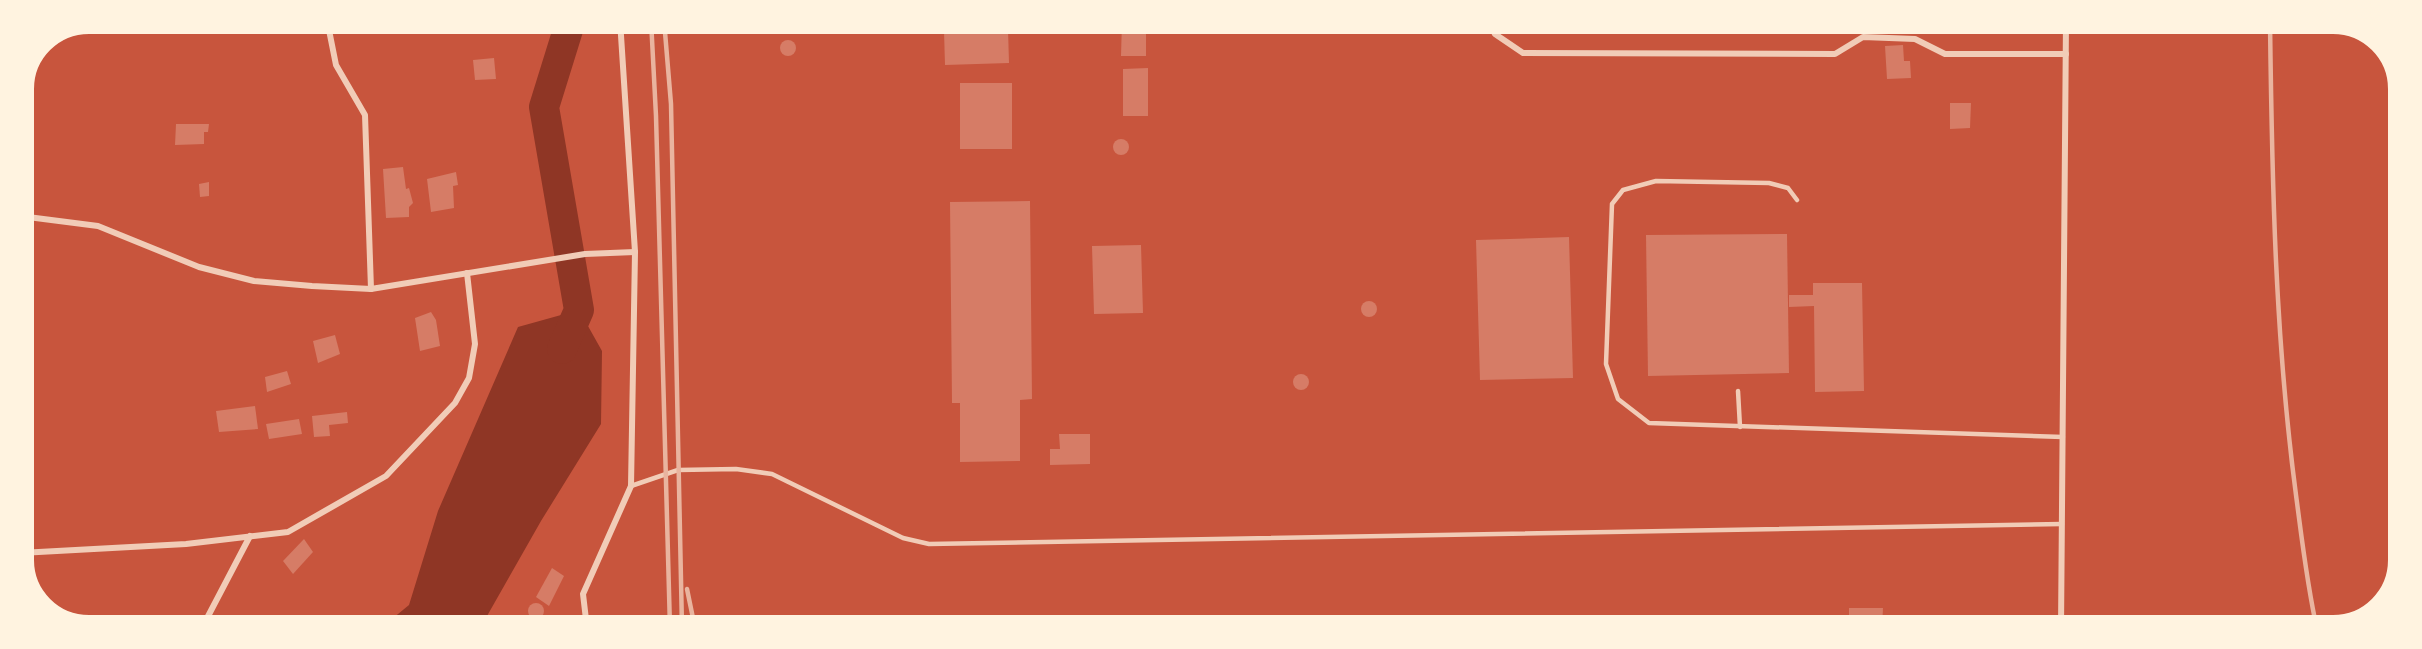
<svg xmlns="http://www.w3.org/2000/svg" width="2422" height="649" font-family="'Sofia Sans Condensed',sans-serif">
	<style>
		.water { fill: #8f3625 }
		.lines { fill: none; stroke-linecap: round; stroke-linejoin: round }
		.river { stroke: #8f3625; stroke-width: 30 }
		.building { fill: #d67c66 }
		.service { stroke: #f1ccb7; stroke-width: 4.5 }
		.minor { stroke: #f1ccb7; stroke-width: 6 }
		.rail { stroke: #e9b49f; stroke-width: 4.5 }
		.rim { fill: none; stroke: #fff3e0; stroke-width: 8 }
	</style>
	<rect width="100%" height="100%" fill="#c8553d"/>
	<!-- water -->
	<polygon class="water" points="579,310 602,351 601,424 541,521 487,616 473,628 381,628 409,605 438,511 518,327"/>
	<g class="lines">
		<!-- river -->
		<polyline class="river" points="562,349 579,310 544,107 571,20"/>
	</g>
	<!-- building -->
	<g class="building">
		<polygon points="773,20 807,20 807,24 773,25"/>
		<polygon points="1122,21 1146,21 1146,56 1121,56"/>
		<polygon points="1008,29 1009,63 945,65 944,31"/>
		<circle cx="788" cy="48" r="8"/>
		<polygon points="1903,45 1904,61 1910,61 1911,78 1887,79 1885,46"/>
		<polygon points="494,58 496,79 475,80 473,60"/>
		<polygon points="1148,68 1148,116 1123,116 1123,69"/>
		<rect x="960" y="83" width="52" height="66"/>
		<polygon points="1950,103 1971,103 1970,128 1950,129"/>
		<polygon points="176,124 209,124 208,132 204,132 204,144 175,145"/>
		<circle cx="1121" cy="147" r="8"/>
		<polygon points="403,167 406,189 409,188 413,203 409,207 409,217 386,218 383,169"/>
		<polygon points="456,172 458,185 453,186 454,208 431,212 427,179"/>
		<polygon points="209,182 209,196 200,197 199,184"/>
		<polygon points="1030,201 1032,399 1020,400 1020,461 960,462 960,403 952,403 950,202"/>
		<polygon points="1787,234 1789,373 1648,376 1646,235"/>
		<polygon points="1569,237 1573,378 1480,380 1476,240"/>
		<polygon points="1141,245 1143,313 1094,314 1092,246"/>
		<polygon points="1813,283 1862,283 1864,391 1815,392 1814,306 1789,307 1789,295 1813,295"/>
		<circle cx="1369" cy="309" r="8"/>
		<polygon points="431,312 436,320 440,346 420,351 415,318"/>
		<polygon points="335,335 340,354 318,363 313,341"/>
		<polygon points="287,371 291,384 267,392 265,377"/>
		<circle cx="1301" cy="382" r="8"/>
		<polygon points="255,406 258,429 219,432 216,411"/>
		<polygon points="347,412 348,423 329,425 330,436 314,437 312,416"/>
		<polygon points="299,419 302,434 269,439 266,424"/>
		<polygon points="1059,434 1090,434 1090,464 1050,465 1050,449 1060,449"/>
		<polygon points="304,539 313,552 293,574 283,561"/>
		<polygon points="552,568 564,576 549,606 536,597"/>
		<circle cx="536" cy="611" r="8"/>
		<polygon points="1849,608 1883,608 1882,629 1849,629"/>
	</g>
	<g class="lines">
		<!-- service -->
		<g class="service">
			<polyline points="1797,200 1788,188 1769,183 1656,181 1623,190 1612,204 1606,364 1618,399 1649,423 2063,437"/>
			<polyline points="1738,391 1740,427"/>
			<polyline points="631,486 678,470 736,469 772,474 903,538 929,544 2062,524"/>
		</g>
		<!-- minor -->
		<g class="minor">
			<polyline points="327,20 336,65 365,115 371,289"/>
			<polyline points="1488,21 1495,34 1523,53 1835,54 1863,37 1915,39 1945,54 2066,54"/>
			<polyline points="20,216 98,226 199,267 254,281 312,286 371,289 585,254 635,252"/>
			<polyline points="20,553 186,544 288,532 386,476 455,403 469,378 475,344 467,273"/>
			<polyline points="195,627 205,622 250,536"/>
			<polyline points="587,628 583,594 631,486 635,252 620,20"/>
			<polyline points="2061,629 2066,21"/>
		</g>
		<!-- rail -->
		<g class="rail">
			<polyline points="651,20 656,116 670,628"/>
			<polyline points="664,20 671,104 682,628"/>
			<path d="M2270,22C2272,180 2275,337 2296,495C2302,540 2307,585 2317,629"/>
			<polyline points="687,589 695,628"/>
		</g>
	</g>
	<!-- crop -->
	<path d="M0 0H2422V649H0ZM89 30H2333A59 59 0 0 1 2392 89V560A59 59 0 0 1 2333 619H89A59 59 0 0 1 30 560V89A59 59 0 0 1 89 30Z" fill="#fff3e0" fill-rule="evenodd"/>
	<path class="rim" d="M89 30H2333A59 59 0 0 1 2392 89V560A59 59 0 0 1 2333 619H89A59 59 0 0 1 30 560V89A59 59 0 0 1 89 30Z"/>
</svg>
